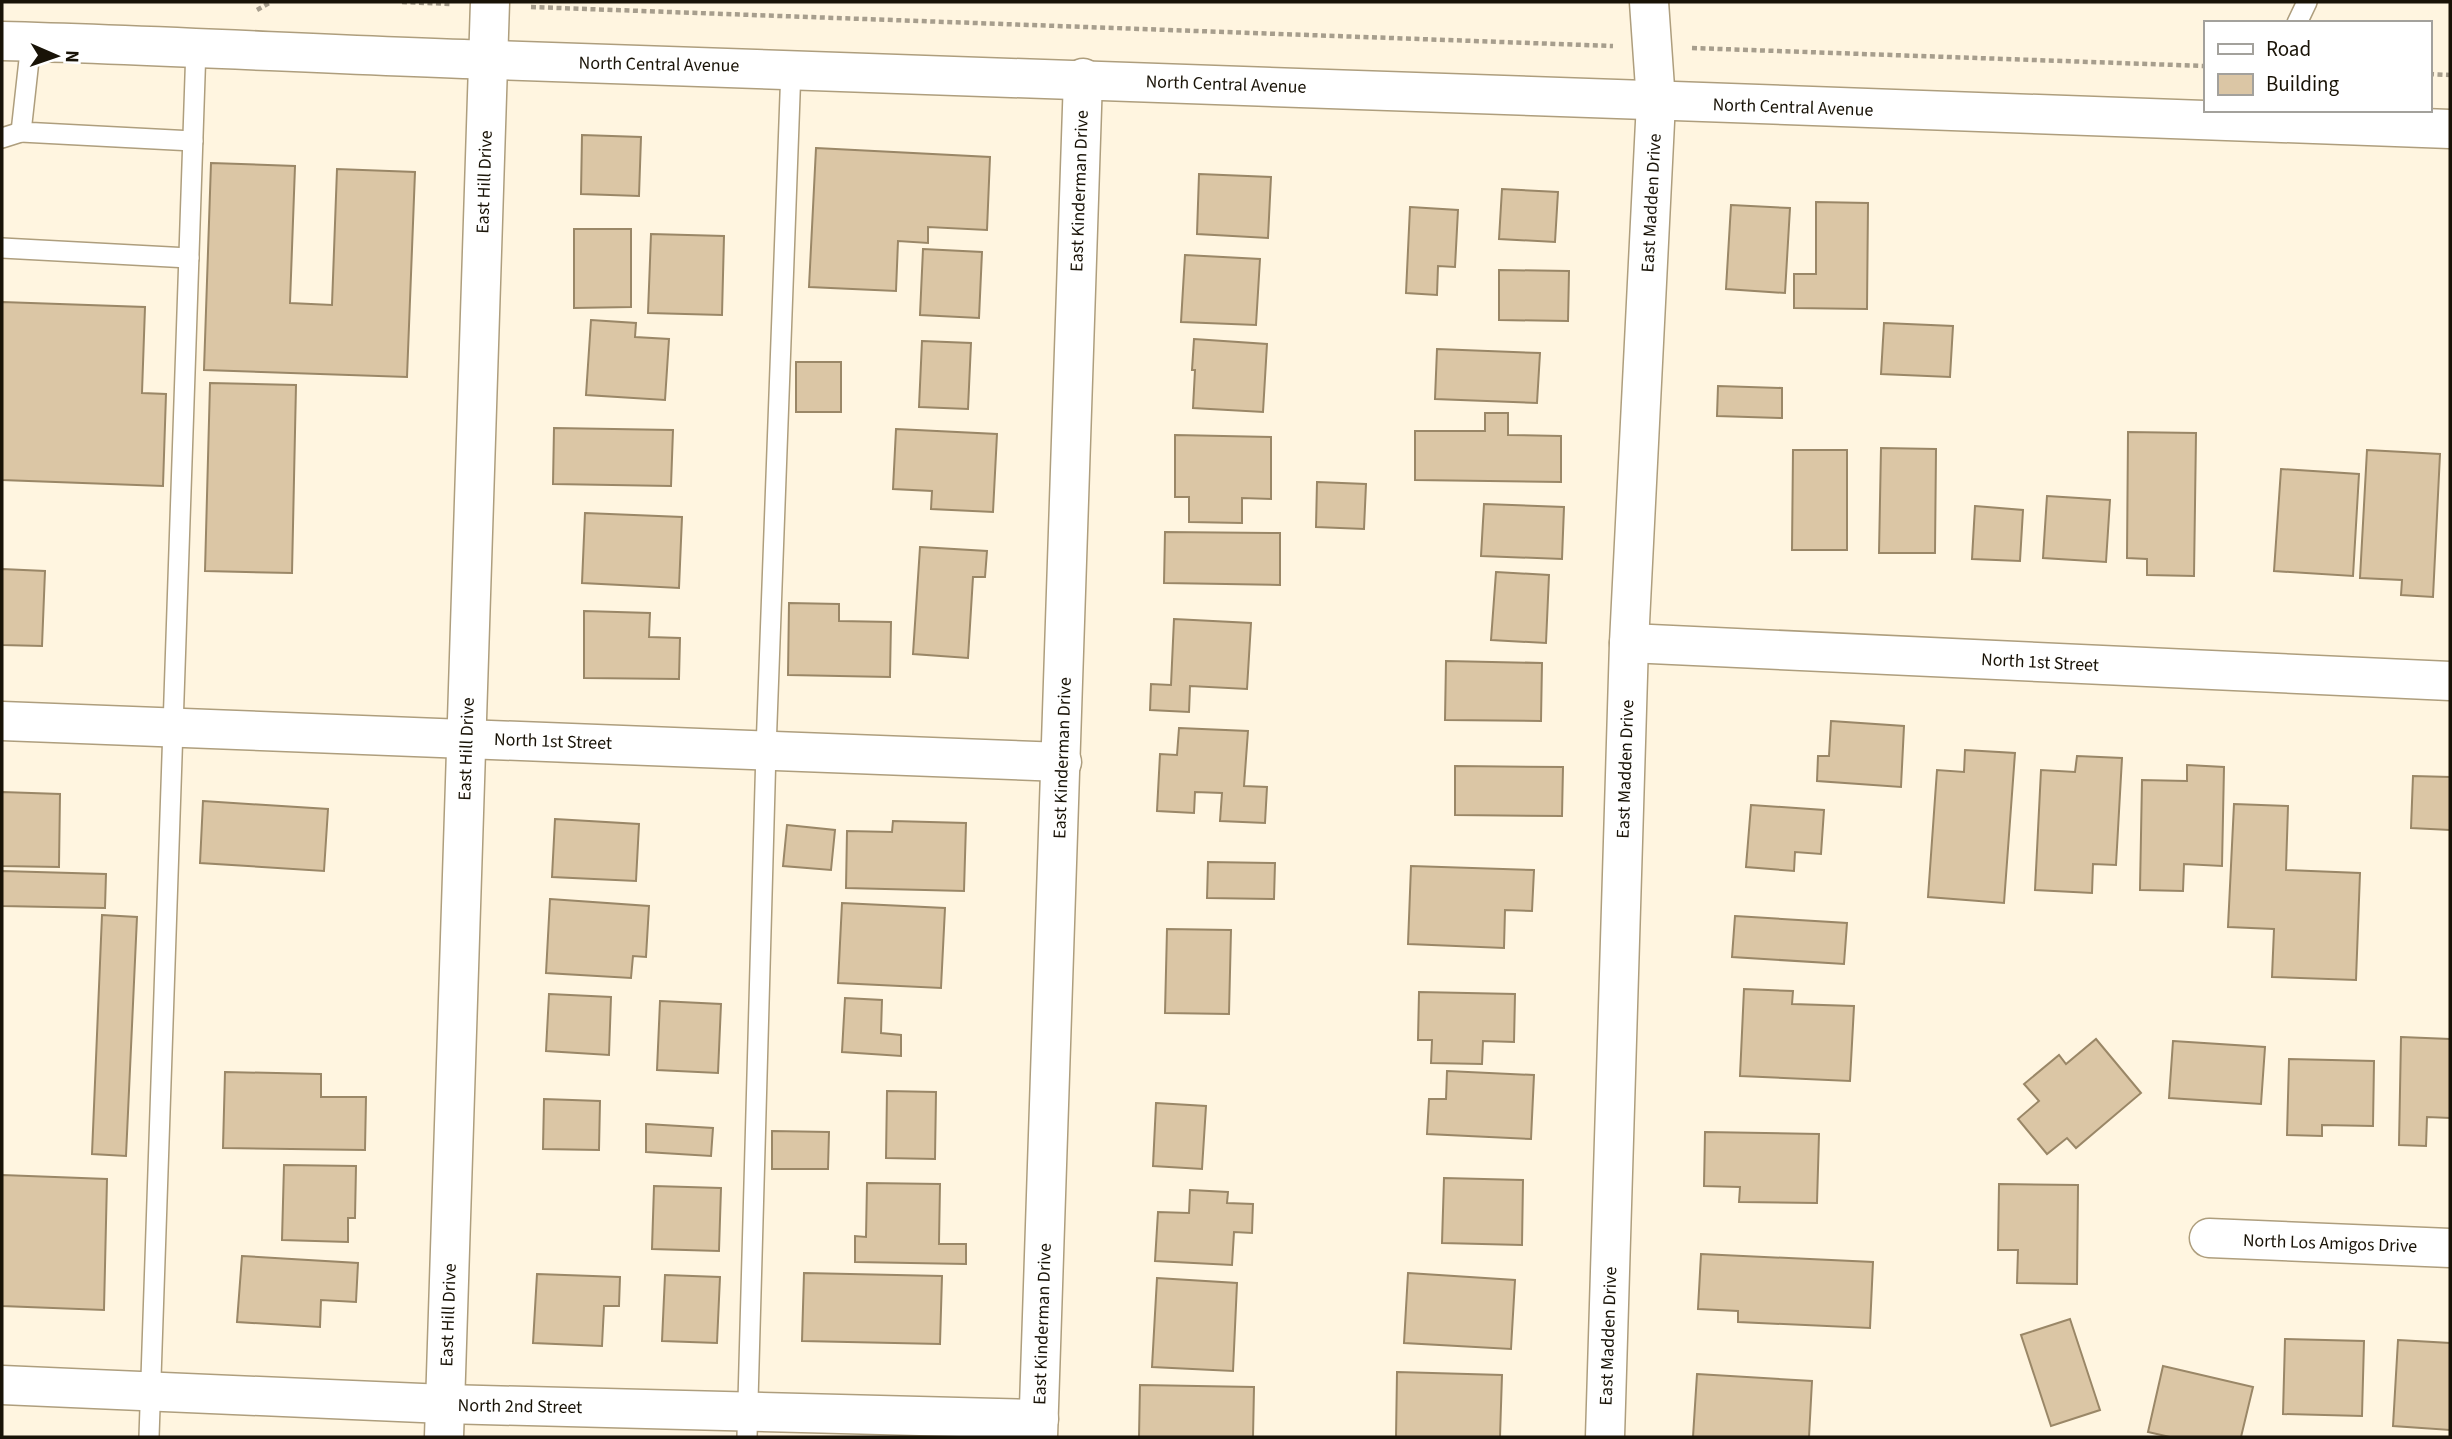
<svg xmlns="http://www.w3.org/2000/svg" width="2452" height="1439" font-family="'Source Sans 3',sans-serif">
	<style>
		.building { fill: #dbc6a5; stroke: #9a8767; stroke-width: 2 }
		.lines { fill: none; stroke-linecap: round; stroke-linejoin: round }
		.lane-casing { stroke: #ae9e7d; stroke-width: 22 }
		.street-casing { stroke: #ae9e7d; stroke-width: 41 }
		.secondary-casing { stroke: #ae9e7d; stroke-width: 41 }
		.path { stroke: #a79e8d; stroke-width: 4.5; stroke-dasharray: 5 3.5; stroke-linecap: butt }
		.lane { stroke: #fff; stroke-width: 19 }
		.street { stroke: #fff; stroke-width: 38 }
		.secondary { stroke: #fff; stroke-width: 38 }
		.labels { text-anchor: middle; stroke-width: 5; stroke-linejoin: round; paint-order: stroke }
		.street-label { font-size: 18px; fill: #191307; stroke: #fff }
	</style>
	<rect width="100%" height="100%" fill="#fff5e0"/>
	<!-- building -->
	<g class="building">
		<polygon points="582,135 641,137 639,196 581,194"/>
		<polygon points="816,148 990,157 987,230 928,227 928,243 898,241 896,291 809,287"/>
		<polygon points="211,163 295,166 290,303 332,305 337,169 415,172 407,377 204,370"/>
		<polygon points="1199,174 1271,177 1268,238 1197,234"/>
		<polygon points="1502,189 1558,192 1555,242 1499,239"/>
		<polygon points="1816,202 1868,203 1867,309 1794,308 1794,274 1816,274"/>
		<polygon points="1731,205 1790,208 1785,293 1726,289"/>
		<polygon points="1410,207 1458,210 1455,267 1438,266 1437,295 1406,293"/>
		<polygon points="574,229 631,229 631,307 574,308"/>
		<polygon points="651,234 724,236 722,315 648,313"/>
		<polygon points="923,249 982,252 979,318 920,315"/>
		<polygon points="1185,255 1260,259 1256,325 1181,322"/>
		<polygon points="1499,270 1569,271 1568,321 1499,320"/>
		<polygon points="2,302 145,307 142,393 166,394 163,486 2,480"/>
		<polygon points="591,320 636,323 635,337 669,339 665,400 586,395"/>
		<polygon points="1884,323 1953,326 1950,377 1881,374"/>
		<polygon points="1194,339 1267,344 1263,412 1193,408 1195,370 1192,370"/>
		<polygon points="922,341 971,343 968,409 919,407"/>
		<polygon points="1437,349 1540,353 1537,403 1435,399"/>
		<rect x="796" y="362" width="45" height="50"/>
		<polygon points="210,383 296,385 292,573 205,571"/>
		<polygon points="1718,386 1782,388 1782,418 1717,416"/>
		<polygon points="1485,413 1508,413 1508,435 1561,436 1561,482 1415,480 1415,431 1485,431"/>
		<polygon points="554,428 673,430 671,486 553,484"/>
		<polygon points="896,429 997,434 993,512 931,509 932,491 893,489"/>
		<polygon points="2128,432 2196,433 2194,576 2147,575 2147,559 2127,558"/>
		<polygon points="1175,435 1271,437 1271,499 1242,498 1242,523 1189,522 1189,497 1175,497"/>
		<polygon points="1881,448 1936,449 1935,553 1879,553"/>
		<polygon points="1793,450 1847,450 1847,550 1792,550"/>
		<polygon points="2367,450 2440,454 2433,597 2401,595 2402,580 2360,578"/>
		<polygon points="2281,469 2359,474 2353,576 2274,571"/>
		<polygon points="1317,482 1366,484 1364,529 1316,527"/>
		<polygon points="2047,496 2110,500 2106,562 2043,558"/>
		<polygon points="1484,504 1564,507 1562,559 1481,556"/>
		<polygon points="1975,506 2023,510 2020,561 1972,559"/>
		<polygon points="585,513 682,517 679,588 582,583"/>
		<polygon points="1165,532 1280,533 1280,585 1164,583"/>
		<polygon points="920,547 987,551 985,577 973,577 968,658 913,654"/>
		<polygon points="2,569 45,571 42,646 2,645"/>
		<polygon points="1496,572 1549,575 1546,643 1491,640"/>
		<polygon points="789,603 839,604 839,621 891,622 890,677 788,675"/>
		<polygon points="584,611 650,613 649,637 680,638 679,679 584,678"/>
		<polygon points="1174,619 1251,623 1247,689 1190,686 1189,712 1150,710 1151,684 1171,685"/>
		<polygon points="1446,661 1542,663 1541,721 1445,720"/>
		<polygon points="1831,721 1904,726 1901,787 1817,781 1818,756 1829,756"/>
		<polygon points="1179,728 1248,731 1244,786 1267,787 1265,823 1220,821 1222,793 1195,792 1194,813 1157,811 1160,754 1177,755"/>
		<polygon points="1965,750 2015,753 2004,903 1928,897 1937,770 1964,772"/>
		<polygon points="2077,756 2122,758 2116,865 2093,864 2092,893 2035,890 2041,770 2075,772"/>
		<polygon points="2187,765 2224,767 2222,866 2184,864 2183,891 2140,890 2142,780 2187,781"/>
		<polygon points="1455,766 1563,767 1562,816 1455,815"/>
		<polygon points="2413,776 2450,777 2450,830 2411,828"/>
		<polygon points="2,792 60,794 59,867 2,866"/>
		<polygon points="203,801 328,809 324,871 200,863"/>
		<polygon points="2234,804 2288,806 2286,870 2360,873 2356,980 2272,977 2274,929 2228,927"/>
		<polygon points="1751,805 1824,810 1821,854 1795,852 1794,871 1746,867"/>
		<polygon points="555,819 639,824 636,881 552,877"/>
		<polygon points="893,821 966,823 964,891 846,888 847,831 892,832"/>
		<polygon points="787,825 835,830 831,870 783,866"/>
		<polygon points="1208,862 1275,863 1274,899 1207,898"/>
		<polygon points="1411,866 1534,870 1532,911 1505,910 1504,948 1408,944"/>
		<polygon points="2,871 106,874 105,908 2,906"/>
		<polygon points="550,899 649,906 646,957 633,956 631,978 546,973"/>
		<polygon points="842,903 945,908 941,988 838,983"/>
		<polygon points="102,915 137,917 126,1156 92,1154"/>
		<polygon points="1735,916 1847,923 1844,964 1732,957"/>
		<polygon points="1167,929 1231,930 1229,1014 1165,1013"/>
		<polygon points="1744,989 1793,991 1792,1004 1854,1006 1850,1081 1740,1076"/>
		<polygon points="1419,992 1515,994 1514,1042 1483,1041 1482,1064 1431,1063 1432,1040 1418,1040"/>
		<polygon points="549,994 611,997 609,1055 546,1051"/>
		<polygon points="845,998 882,1000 881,1033 901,1035 901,1056 842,1052"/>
		<polygon points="660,1001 721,1004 718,1073 657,1070"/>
		<polygon points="2401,1037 2450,1039 2450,1118 2427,1117 2426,1146 2399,1145"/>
		<polygon points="2096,1039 2141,1093 2076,1148 2067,1138 2047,1154 2018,1119 2039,1101 2024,1084 2059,1055 2066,1064"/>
		<polygon points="2173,1041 2265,1047 2261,1104 2169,1098"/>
		<polygon points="2289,1059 2374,1061 2373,1126 2322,1125 2322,1136 2287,1135"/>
		<polygon points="1447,1071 1534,1075 1531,1139 1427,1134 1429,1099 1446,1099"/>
		<polygon points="225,1072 321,1074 321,1097 366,1097 365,1150 223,1148"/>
		<polygon points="887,1091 936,1092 935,1159 886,1158"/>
		<polygon points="544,1099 600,1101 599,1150 543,1149"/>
		<polygon points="1156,1103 1206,1106 1202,1169 1153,1166"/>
		<polygon points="646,1124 713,1128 711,1156 646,1152"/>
		<polygon points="772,1131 829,1132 828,1169 772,1169"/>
		<polygon points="1705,1132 1819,1134 1817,1203 1739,1202 1740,1187 1704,1186"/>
		<polygon points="284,1165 356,1166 355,1218 348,1218 348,1242 282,1240"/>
		<polygon points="2,1175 107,1179 104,1310 2,1306"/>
		<polygon points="1444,1178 1523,1180 1522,1245 1442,1243"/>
		<polygon points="867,1183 940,1184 939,1244 966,1244 966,1264 855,1262 855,1236 866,1237"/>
		<polygon points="1999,1184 2078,1185 2077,1284 2017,1283 2018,1250 1998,1250"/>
		<polygon points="654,1186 721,1188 719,1251 652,1249"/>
		<polygon points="1190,1190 1228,1192 1227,1203 1253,1204 1252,1233 1234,1232 1232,1265 1155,1261 1158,1212 1189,1213"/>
		<polygon points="1701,1254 1873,1262 1870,1328 1738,1322 1738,1311 1698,1309"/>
		<polygon points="242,1256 358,1263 356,1302 321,1300 320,1327 237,1322"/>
		<polygon points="804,1273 942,1276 940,1344 802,1341"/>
		<polygon points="1408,1273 1515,1280 1511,1349 1404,1343"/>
		<polygon points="537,1274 620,1277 619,1306 604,1306 602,1346 533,1343"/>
		<polygon points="665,1275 720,1277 717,1343 662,1341"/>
		<polygon points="1157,1278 1237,1283 1233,1371 1152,1367"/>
		<polygon points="2070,1319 2100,1410 2051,1426 2021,1335"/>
		<polygon points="2285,1339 2364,1341 2362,1416 2283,1414"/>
		<polygon points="2398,1340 2450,1343 2450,1430 2393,1426"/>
		<polygon points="2163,1366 2253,1387 2241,1437 2170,1437 2148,1432"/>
		<polygon points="1397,1372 1502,1375 1500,1437 1396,1437"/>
		<polygon points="1697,1374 1812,1381 1809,1437 1693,1437"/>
		<polygon points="1140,1385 1254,1387 1253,1437 1139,1437"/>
	</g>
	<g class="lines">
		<defs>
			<g id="lane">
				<polyline points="2297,23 2307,2"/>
				<polyline points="31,42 21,132 193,141"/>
				<polyline points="2,138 21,132"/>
				<polyline points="2,248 189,258"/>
				<polyline points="149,1437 196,47"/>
				<polyline points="747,1437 766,750 791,68"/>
			</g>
			<g id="street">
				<polyline points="1629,643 2450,681"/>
				<polyline points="2,721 1062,762"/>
				<polyline points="2209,1238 2450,1248"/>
				<polyline points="2,1385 445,1404 1039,1419"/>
				<polyline points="444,1437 490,2"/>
				<polyline points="1038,1437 1083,78"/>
				<polyline points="1605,1437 1629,643 1656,102 1649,2"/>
			</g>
			<path id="secondary" d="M2,41C166,45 330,55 494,60C1146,79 1798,107 2450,129"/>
		</defs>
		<!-- lane casing -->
		<use href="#lane" class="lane-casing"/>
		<!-- street casing -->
		<use href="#street" class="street-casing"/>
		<!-- secondary casing -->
		<use href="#secondary" class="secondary-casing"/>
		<!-- path -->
		<g class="path">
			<polyline points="402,2 452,4"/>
			<polyline points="531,7 1613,46"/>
			<polyline points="257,10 271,2"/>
			<polyline points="1692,48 2205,66"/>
			<polyline points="2429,74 2450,75"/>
		</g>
		<!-- lane -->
		<use href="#lane" class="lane"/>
		<!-- street -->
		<use href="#street" class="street"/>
		<!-- secondary -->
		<use href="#secondary" class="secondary"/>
	</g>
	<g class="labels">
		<!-- street labels -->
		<g class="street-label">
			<text transform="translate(659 64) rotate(1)" y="6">North Central Avenue</text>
			<text transform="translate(1226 84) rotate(2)" y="6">North Central Avenue</text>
			<text transform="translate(1793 107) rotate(2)" y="6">North Central Avenue</text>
			<text transform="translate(484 182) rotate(-88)" y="6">East Hill Drive</text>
			<text transform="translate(1079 191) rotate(-88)" y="6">East Kinderman Drive</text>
			<text transform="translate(1651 203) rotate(-87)" y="6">East Madden Drive</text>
			<text transform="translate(2040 662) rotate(3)" y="6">North 1st Street</text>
			<text transform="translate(553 741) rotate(2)" y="6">North 1st Street</text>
			<text transform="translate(466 749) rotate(-88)" y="6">East Hill Drive</text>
			<text transform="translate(1062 758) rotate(-88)" y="6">East Kinderman Drive</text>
			<text transform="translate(1625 769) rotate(-88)" y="6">East Madden Drive</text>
			<text transform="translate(2330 1243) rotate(2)" y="6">North Los Amigos Drive</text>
			<text transform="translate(448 1315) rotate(-88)" y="6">East Hill Drive</text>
			<text transform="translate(1042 1324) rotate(-88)" y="6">East Kinderman Drive</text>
			<text transform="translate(1608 1336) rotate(-88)" y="6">East Madden Drive</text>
			<text transform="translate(520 1406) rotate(1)" y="6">North 2nd Street</text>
		</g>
	</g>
	<!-- border -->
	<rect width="2452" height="1439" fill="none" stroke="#191307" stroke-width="7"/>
	<!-- legend -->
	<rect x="2204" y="21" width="228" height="91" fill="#ffffff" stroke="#a3a19c" stroke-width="2"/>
	<rect x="2218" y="44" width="35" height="10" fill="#ffffff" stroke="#a3a19c" stroke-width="2"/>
	<text x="2266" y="56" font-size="21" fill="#191307">Road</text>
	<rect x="2218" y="74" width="35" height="21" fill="#dbc6a5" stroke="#a3a19c" stroke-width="2"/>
	<text x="2266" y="91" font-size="21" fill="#191307">Building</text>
	<!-- north arrow -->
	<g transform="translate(56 56) rotate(92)" stroke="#ffffff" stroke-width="5" paint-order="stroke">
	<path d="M0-5L12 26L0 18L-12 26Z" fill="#191307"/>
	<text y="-10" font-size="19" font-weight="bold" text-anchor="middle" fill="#191307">N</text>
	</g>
</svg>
